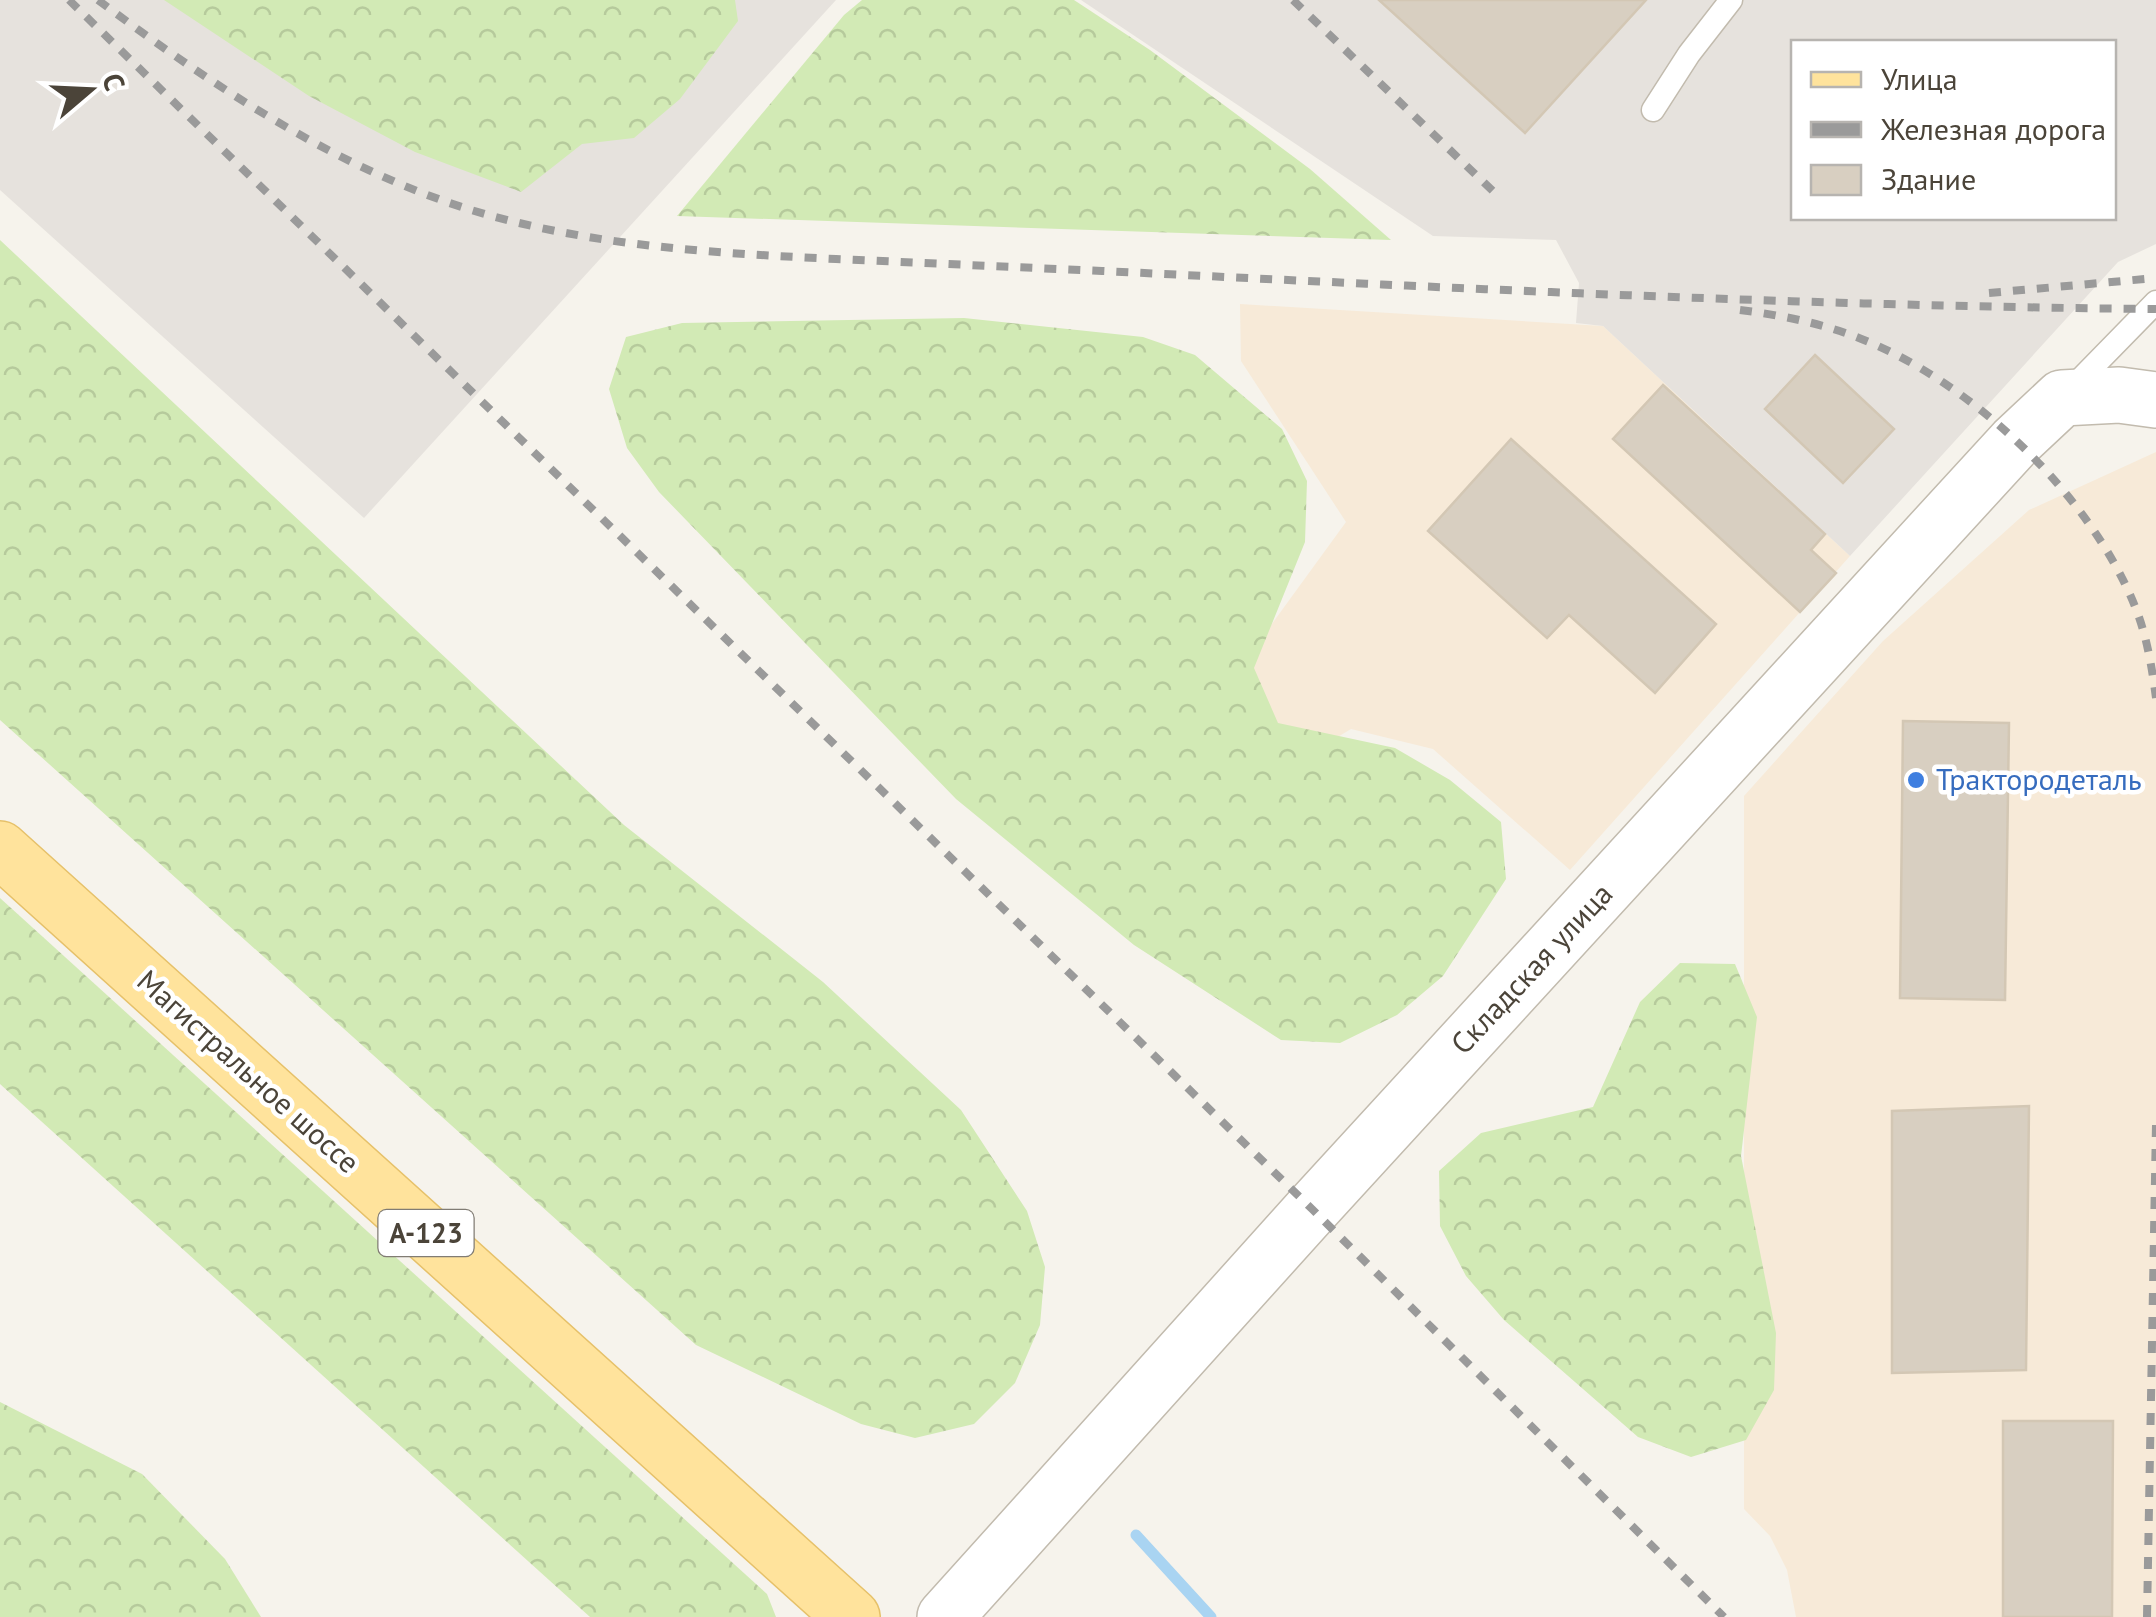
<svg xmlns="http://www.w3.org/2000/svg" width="2156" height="1617" font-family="'PT Sans',sans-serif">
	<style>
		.commercial { fill: #f7ead8 }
		.industrial { fill: #e6e2dd; fill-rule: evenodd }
		.forest { fill: url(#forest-crowns) }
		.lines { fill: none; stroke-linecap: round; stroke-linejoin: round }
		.stream { stroke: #a9d4f2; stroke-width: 11 }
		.building { fill: #d8cfc1; stroke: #d3c7b4; stroke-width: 2.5 }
		.service-casing { stroke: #c2bbae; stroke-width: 25 }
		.tertiary-casing { stroke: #c2bbae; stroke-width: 58 }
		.primary-casing { stroke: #e6c16a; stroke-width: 58 }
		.service { stroke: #fff; stroke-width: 22 }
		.tertiary { stroke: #fff; stroke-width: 55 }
		.primary { stroke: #ffe39c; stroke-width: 55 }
		.rail { stroke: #9a9a9a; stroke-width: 8; stroke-dasharray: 12 12; stroke-linecap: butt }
		.shop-dot { fill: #3f7fe0; stroke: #fff; stroke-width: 4 }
		.labels { text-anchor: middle; stroke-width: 9; stroke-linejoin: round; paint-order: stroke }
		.shield { fill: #fff; stroke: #817c74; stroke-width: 2.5 }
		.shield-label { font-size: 28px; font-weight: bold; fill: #4b4439 }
		.shop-label { font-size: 30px; fill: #366cbe; stroke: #fff; text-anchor: start }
		.street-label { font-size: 30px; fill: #4b4439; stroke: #fff }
	</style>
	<defs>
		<pattern id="forest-crowns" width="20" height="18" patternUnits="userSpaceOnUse" patternTransform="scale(2.5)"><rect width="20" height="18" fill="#d2eab5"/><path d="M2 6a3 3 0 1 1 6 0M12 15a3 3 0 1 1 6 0" fill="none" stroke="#b6ca9c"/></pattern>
	</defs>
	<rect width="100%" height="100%" fill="#f6f3ec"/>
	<!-- commercial -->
	<g class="commercial">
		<polygon points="1240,304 1603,326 1850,556 1570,870 1433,749 1351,729 1281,771 1223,691 1346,522 1241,361"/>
		<polygon points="2156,452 2156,1617 1796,1617 1787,1570 1770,1536 1744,1509 1744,796 1883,641 2029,510"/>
	</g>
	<!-- industrial -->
	<g class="industrial">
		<polygon points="0,0 836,0 364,518 0,190"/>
		<path d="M1081,0H2156V244L2118,262L1850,556L1603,326L1576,323L1579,283L1556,240L1433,236ZM1794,42H2114V218H1794Z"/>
	</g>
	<!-- forest -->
	<g class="forest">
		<polygon points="164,0 735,0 738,21 680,99 634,138 582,144 521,192 415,152 309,96"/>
		<polygon points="862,0 1074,0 1150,50 1310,169 1391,240 677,216 844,15"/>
		<polygon points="0,240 624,825 823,982 961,1110 1027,1211 1045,1267 1040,1325 1015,1383 974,1424 915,1438 861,1424 696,1345 0,720"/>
		<polygon points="964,318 1143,337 1195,355 1282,429 1307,481 1305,542 1254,668 1278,723 1395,748 1450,780 1501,822 1506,879 1443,976 1397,1015 1340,1043 1281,1040 1134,945 956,799 659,492 627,448 609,389 626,337 682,323"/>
		<polygon points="0,898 767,1594 776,1617 590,1617 0,1084"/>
		<polygon points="1680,963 1735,964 1757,1017 1741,1156 1776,1333 1774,1390 1746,1440 1691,1457 1638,1437 1504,1320 1466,1276 1440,1226 1439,1171 1481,1133 1593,1107 1640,1002"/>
		<polygon points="0,1402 142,1474 225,1559 261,1617 0,1617"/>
	</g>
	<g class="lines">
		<!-- stream -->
		<polyline class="stream" points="1136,1535 1211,1617"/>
	</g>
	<!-- building -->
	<g class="building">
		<polygon points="1379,0 1646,0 1525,133"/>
		<polygon points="1815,355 1894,429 1843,483 1765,409"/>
		<polygon points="1663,385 1825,534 1811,550 1836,573 1800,612 1613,439"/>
		<polygon points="1511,439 1716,624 1655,693 1569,615 1547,638 1428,531"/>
		<polygon points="1903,721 2009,723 2005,1000 1900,998"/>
		<polygon points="2029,1106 2026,1370 1892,1373 1892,1111"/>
		<polygon points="2003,1421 2113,1421 2112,1617 2003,1617"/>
	</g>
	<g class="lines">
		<defs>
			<g id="service">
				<polyline points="1653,110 1689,54 1731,0"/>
				<polyline points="2071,389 2156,302"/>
			</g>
			<polyline id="tertiary" points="945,1617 1312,1209 2015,442 2062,398 2119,395 2156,400"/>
			<polyline id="primary" points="0,849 852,1617"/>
		</defs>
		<!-- service casing -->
		<use href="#service" class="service-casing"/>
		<!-- tertiary casing -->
		<use href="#tertiary" class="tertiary-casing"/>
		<!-- primary casing -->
		<use href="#primary" class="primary-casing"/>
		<!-- service -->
		<use href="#service" class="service"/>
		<!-- tertiary -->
		<use href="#tertiary" class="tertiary"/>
		<!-- primary -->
		<use href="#primary" class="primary"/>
		<!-- rail -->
		<g class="rail">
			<polyline points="69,0 1312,1209 1724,1617"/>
			<path d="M98,0C210,84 334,167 468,209C588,246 711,253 836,259C925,263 1013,267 1102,271C1453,288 1805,306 2156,309"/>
			<polyline points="1293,0 1497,195"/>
			<polyline points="1989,293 2156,278"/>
			<path d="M1740,310C1780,315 1821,323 1859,338C1971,381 2092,496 2136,609C2147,637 2152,668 2156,698"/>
			<polyline points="2147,1617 2156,1124"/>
		</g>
	</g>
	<!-- markers -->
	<circle class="shop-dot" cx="1916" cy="780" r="10"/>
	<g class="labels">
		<!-- shield labels -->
		<rect class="shield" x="378.5" y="1210" width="95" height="46" rx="8"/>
		<g class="shield-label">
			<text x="426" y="1243">А-123</text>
		</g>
		<!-- shop labels -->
		<g class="shop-label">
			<text x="1936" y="790">Трактородеталь</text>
		</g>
		<!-- street labels -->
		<g class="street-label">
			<text transform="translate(1532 969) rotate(-47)" y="10">Складская улица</text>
			<text transform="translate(248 1072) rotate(42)" y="10">Магистральное шоссе</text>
		</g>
	</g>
	<!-- legend -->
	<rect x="1791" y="40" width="325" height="180" fill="#ffffff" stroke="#b7b4b0" stroke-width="2.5"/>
	<rect x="1811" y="72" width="50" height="15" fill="#ffe39c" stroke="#b7b4b0" stroke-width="2.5"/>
	<text x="1881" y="90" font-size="30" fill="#4b4439">Улица</text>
	<rect x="1811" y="122" width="50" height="15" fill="#9a9a9a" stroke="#b7b4b0" stroke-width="2.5"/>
	<text x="1881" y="140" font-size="30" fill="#4b4439">Железная дорога</text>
	<rect x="1811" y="165" width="50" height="30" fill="#d8cfc1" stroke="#b7b4b0" stroke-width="2.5"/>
	<text x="1881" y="190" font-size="30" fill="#4b4439">Здание</text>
	<!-- north arrow -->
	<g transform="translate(90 90) rotate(71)" stroke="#ffffff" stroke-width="8" paint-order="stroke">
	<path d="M0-8L18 38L0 25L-18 38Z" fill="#4b4439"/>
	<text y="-15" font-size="28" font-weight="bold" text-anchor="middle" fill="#4b4439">С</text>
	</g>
</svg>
